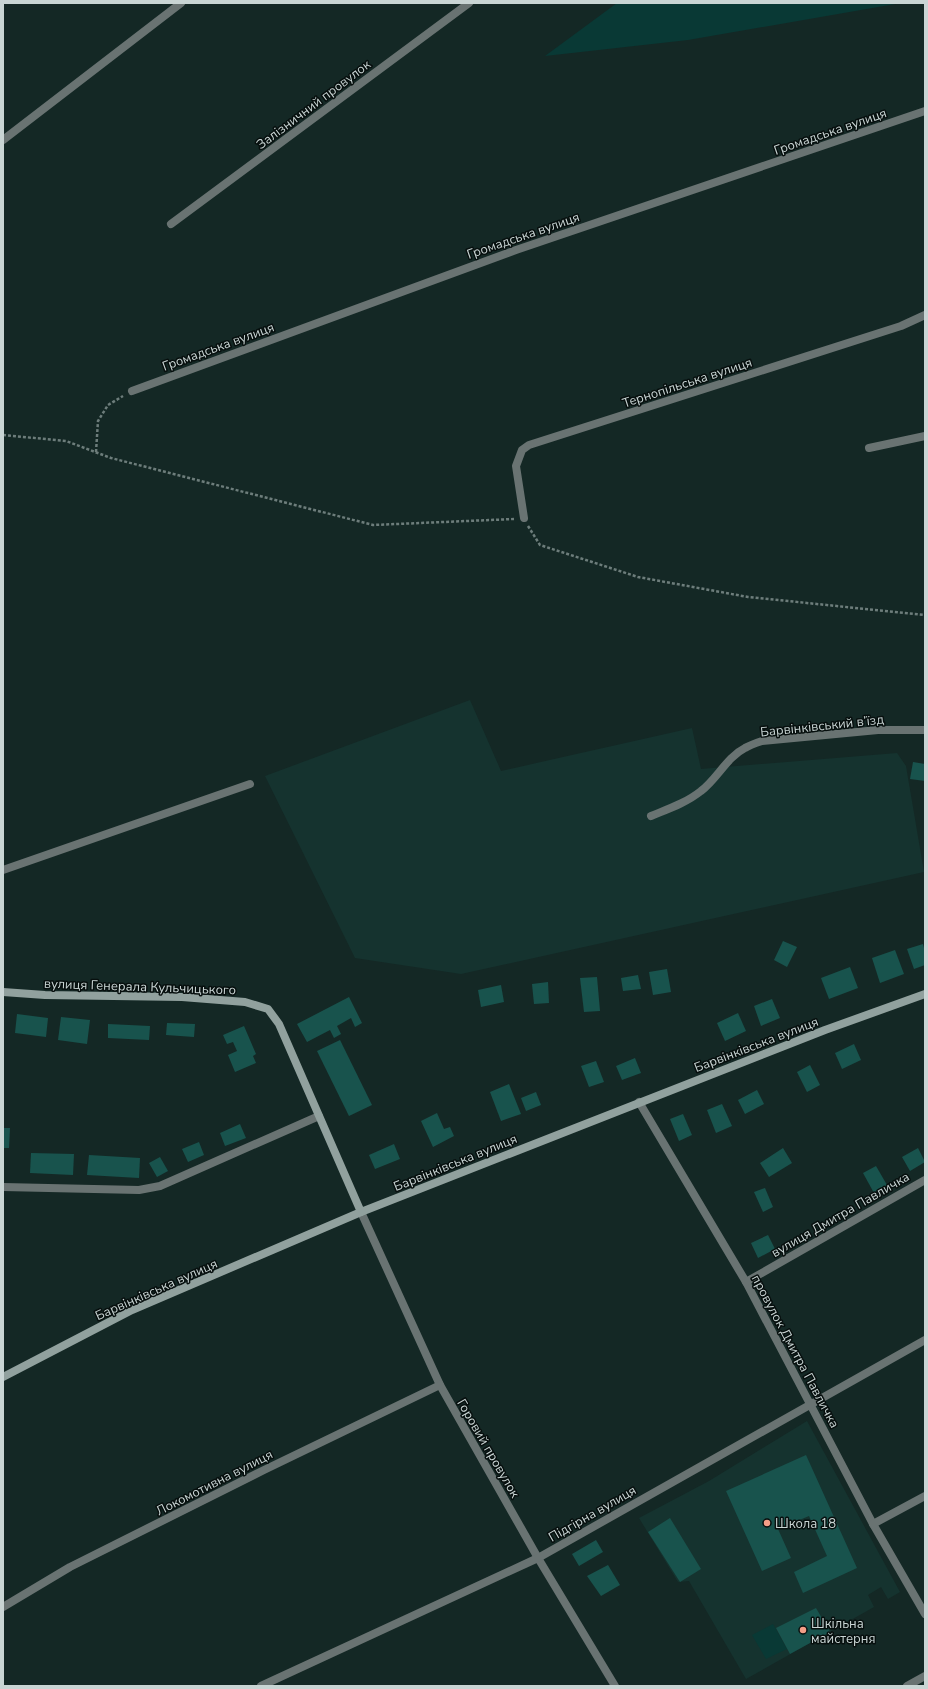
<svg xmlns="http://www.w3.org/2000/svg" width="928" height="1689" font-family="'Nunito Sans',sans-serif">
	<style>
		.built { fill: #15332f }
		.green { fill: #093935 }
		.building { fill: #18534d }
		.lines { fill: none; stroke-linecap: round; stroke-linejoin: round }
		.path { stroke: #6d7d7b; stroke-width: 2.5; stroke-dasharray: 3 2; stroke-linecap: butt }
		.lane { stroke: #697372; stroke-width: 8 }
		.street { stroke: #697372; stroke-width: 8 }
		.secondary { stroke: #91a19e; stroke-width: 8 }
		.poi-dot { fill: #f49e87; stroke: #070f0e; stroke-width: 1.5 }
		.labels { text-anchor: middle; stroke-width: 3; stroke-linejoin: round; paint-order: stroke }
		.street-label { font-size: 13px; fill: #c9d5d4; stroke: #070f0e }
		.poi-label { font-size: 13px; fill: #c9d5d4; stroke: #070f0e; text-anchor: start }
	</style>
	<rect width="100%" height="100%" fill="#142825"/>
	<!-- built -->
	<g class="built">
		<polygon points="470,700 501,771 692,728 701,769 897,753 906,766 924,872 461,974 355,958 265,776"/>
		<polygon points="807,1421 900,1592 888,1599 881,1587 868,1595 874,1607 746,1679 689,1581 678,1582 639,1518 709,1481"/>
	</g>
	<!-- green -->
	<g class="green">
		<polygon points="617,3 901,3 688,40 545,56"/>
		<polygon points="773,1624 787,1649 766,1659 752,1635"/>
	</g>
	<!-- building -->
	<g class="building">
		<polygon points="913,762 925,764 925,781 910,779"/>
		<polygon points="783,941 797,947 787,967 774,960"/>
		<polygon points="923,944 925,952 925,965 914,969 907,949"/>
		<polygon points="895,950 904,974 880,983 872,958"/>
		<polygon points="850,967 858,988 829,999 821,978"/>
		<polygon points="667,969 671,992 653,995 649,972"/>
		<polygon points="638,975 641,989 623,991 621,978"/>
		<polygon points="597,977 600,1011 584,1012 580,978"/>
		<polygon points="548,982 549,1003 534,1004 532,984"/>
		<polygon points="501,985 504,1002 481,1007 478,990"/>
		<polygon points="349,997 362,1023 355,1027 351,1018 337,1026 341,1034 334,1038 330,1030 307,1042 297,1024"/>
		<polygon points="772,999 780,1018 761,1026 754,1006"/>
		<polygon points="738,1013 746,1031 725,1041 717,1023"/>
		<polygon points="17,1014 48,1018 46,1037 15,1033"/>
		<polygon points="61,1017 90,1020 87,1044 58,1040"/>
		<polygon points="167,1023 195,1024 194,1037 166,1035"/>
		<polygon points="108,1024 150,1026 149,1040 108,1038"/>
		<polygon points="244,1026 256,1054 253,1056 256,1063 235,1072 228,1055 237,1051 233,1042 227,1044 223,1035"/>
		<polygon points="340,1040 372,1105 349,1116 317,1051"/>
		<polygon points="854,1044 861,1060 842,1069 835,1053"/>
		<polygon points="635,1058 641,1073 622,1080 616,1066"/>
		<polygon points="596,1061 604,1082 589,1087 581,1066"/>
		<polygon points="810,1065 820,1085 807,1092 797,1072"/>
		<polygon points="509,1084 521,1114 501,1121 490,1092"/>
		<polygon points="757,1090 764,1104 745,1114 738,1100"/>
		<polygon points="536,1092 541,1105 526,1111 521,1098"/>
		<polygon points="722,1104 732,1126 716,1133 707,1110"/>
		<polygon points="437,1113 444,1129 450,1127 454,1136 433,1147 421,1121"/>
		<polygon points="683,1114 692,1135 679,1141 670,1119"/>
		<polygon points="240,1124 246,1138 225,1146 220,1133"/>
		<polygon points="3,1128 10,1128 9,1148 3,1148"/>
		<polygon points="199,1142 204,1155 188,1162 182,1149"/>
		<polygon points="394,1144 400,1159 375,1169 369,1155"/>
		<polygon points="783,1148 792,1163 769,1177 760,1163"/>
		<polygon points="918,1148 925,1162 910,1171 902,1157"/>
		<polygon points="31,1153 74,1154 73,1175 30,1173"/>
		<polygon points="89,1155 140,1158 139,1178 87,1175"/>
		<polygon points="160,1157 168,1171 157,1177 149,1163"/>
		<polygon points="876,1166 887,1185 874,1193 863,1173"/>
		<polygon points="765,1188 773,1207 763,1212 754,1192"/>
		<polygon points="768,1235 775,1249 758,1258 751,1243"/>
		<polygon points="806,1455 857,1568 803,1593 794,1572 827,1556 809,1516 778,1529 791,1558 762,1571 726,1491"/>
		<polygon points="670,1518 701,1569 680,1582 648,1532"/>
		<polygon points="596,1540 603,1552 579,1566 572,1554"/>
		<polygon points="608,1565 620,1585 601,1596 587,1576"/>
		<polygon points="816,1608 830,1632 790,1654 776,1628"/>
	</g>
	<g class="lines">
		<!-- path -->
		<g class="path">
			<polyline points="3,435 66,441 111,458 373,525 514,519"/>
			<polyline points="96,452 98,421 108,405 123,396"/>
			<polyline points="528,526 540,545 638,577 748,597 925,615"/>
		</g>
		<!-- lane -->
		<polyline class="lane" points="3,870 250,784"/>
		<!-- street -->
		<g class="street">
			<polyline points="3,140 181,3"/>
			<polyline points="171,224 469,3"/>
			<polyline points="132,391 516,250 925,111"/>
			<polyline points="869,448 925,436"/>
			<polyline points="524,518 516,466 522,450 529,445 901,326 925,315"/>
			<path d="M651,816C668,809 686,803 701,791C717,779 727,757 745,748C750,745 756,743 762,741L878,730H925"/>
			<polyline points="639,1102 746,1282 873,1524 925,1614"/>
			<polyline points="3,1187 139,1190 160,1186 319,1116"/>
			<polyline points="361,1212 440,1385 538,1558 615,1686"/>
			<polyline points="746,1282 925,1180"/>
			<polyline points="873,1524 925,1496"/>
			<polyline points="3,1607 70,1567 264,1470 440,1385"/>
			<polyline points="261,1686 538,1558 925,1340"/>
			<polyline points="907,1686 925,1676"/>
		</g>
		<!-- secondary -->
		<g class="secondary">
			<polyline points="3,992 45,995 182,997 245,1002 268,1009 279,1024 361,1212"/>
			<polyline points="3,1377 132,1310 361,1212 825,1030 925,994"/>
		</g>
	</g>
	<!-- markers -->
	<g class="poi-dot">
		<circle cx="767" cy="1523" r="4"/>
		<circle cx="803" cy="1630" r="4"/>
	</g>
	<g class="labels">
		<!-- street labels -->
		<g class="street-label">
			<text transform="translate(313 104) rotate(-37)" y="5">Залізничний провулок</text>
			<text transform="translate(830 131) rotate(-19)" y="5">Громадська вулиця</text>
			<text transform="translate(523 235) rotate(-19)" y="5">Громадська вулиця</text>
			<text transform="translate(218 346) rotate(-20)" y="5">Громадська вулиця</text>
			<text transform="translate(687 382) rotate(-18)" y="5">Тернопільська вулиця</text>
			<text transform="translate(822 725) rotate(-6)" y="5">Барвінківський в’їзд</text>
			<text transform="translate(140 986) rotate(2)" y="5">вулиця Генерала Кульчицького</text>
			<text transform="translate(756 1044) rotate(-21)" y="5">Барвінківська вулиця</text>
			<text transform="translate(455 1162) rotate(-22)" y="5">Барвінківська вулиця</text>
			<text transform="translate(840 1214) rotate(-30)" y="5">вулиця Дмитра Павличка</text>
			<text transform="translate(156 1289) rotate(-24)" y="5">Барвінківська вулиця</text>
			<text transform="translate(796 1351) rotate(62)" y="5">провулок Дмитра Павличка</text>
			<text transform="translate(489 1448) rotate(60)" y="5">Горовий провулок</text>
			<text transform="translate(214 1482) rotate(-27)" y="5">Локомотивна вулиця</text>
			<text transform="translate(592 1513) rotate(-30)" y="5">Підгірна вулиця</text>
		</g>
		<!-- poi labels -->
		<g class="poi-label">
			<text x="775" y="1528">Школа 18</text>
			<text x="811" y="1628">Шкільна<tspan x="811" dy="15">майстерня</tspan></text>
		</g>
	</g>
	<!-- border -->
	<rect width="928" height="1689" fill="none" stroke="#c9d5d4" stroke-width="8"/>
</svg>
